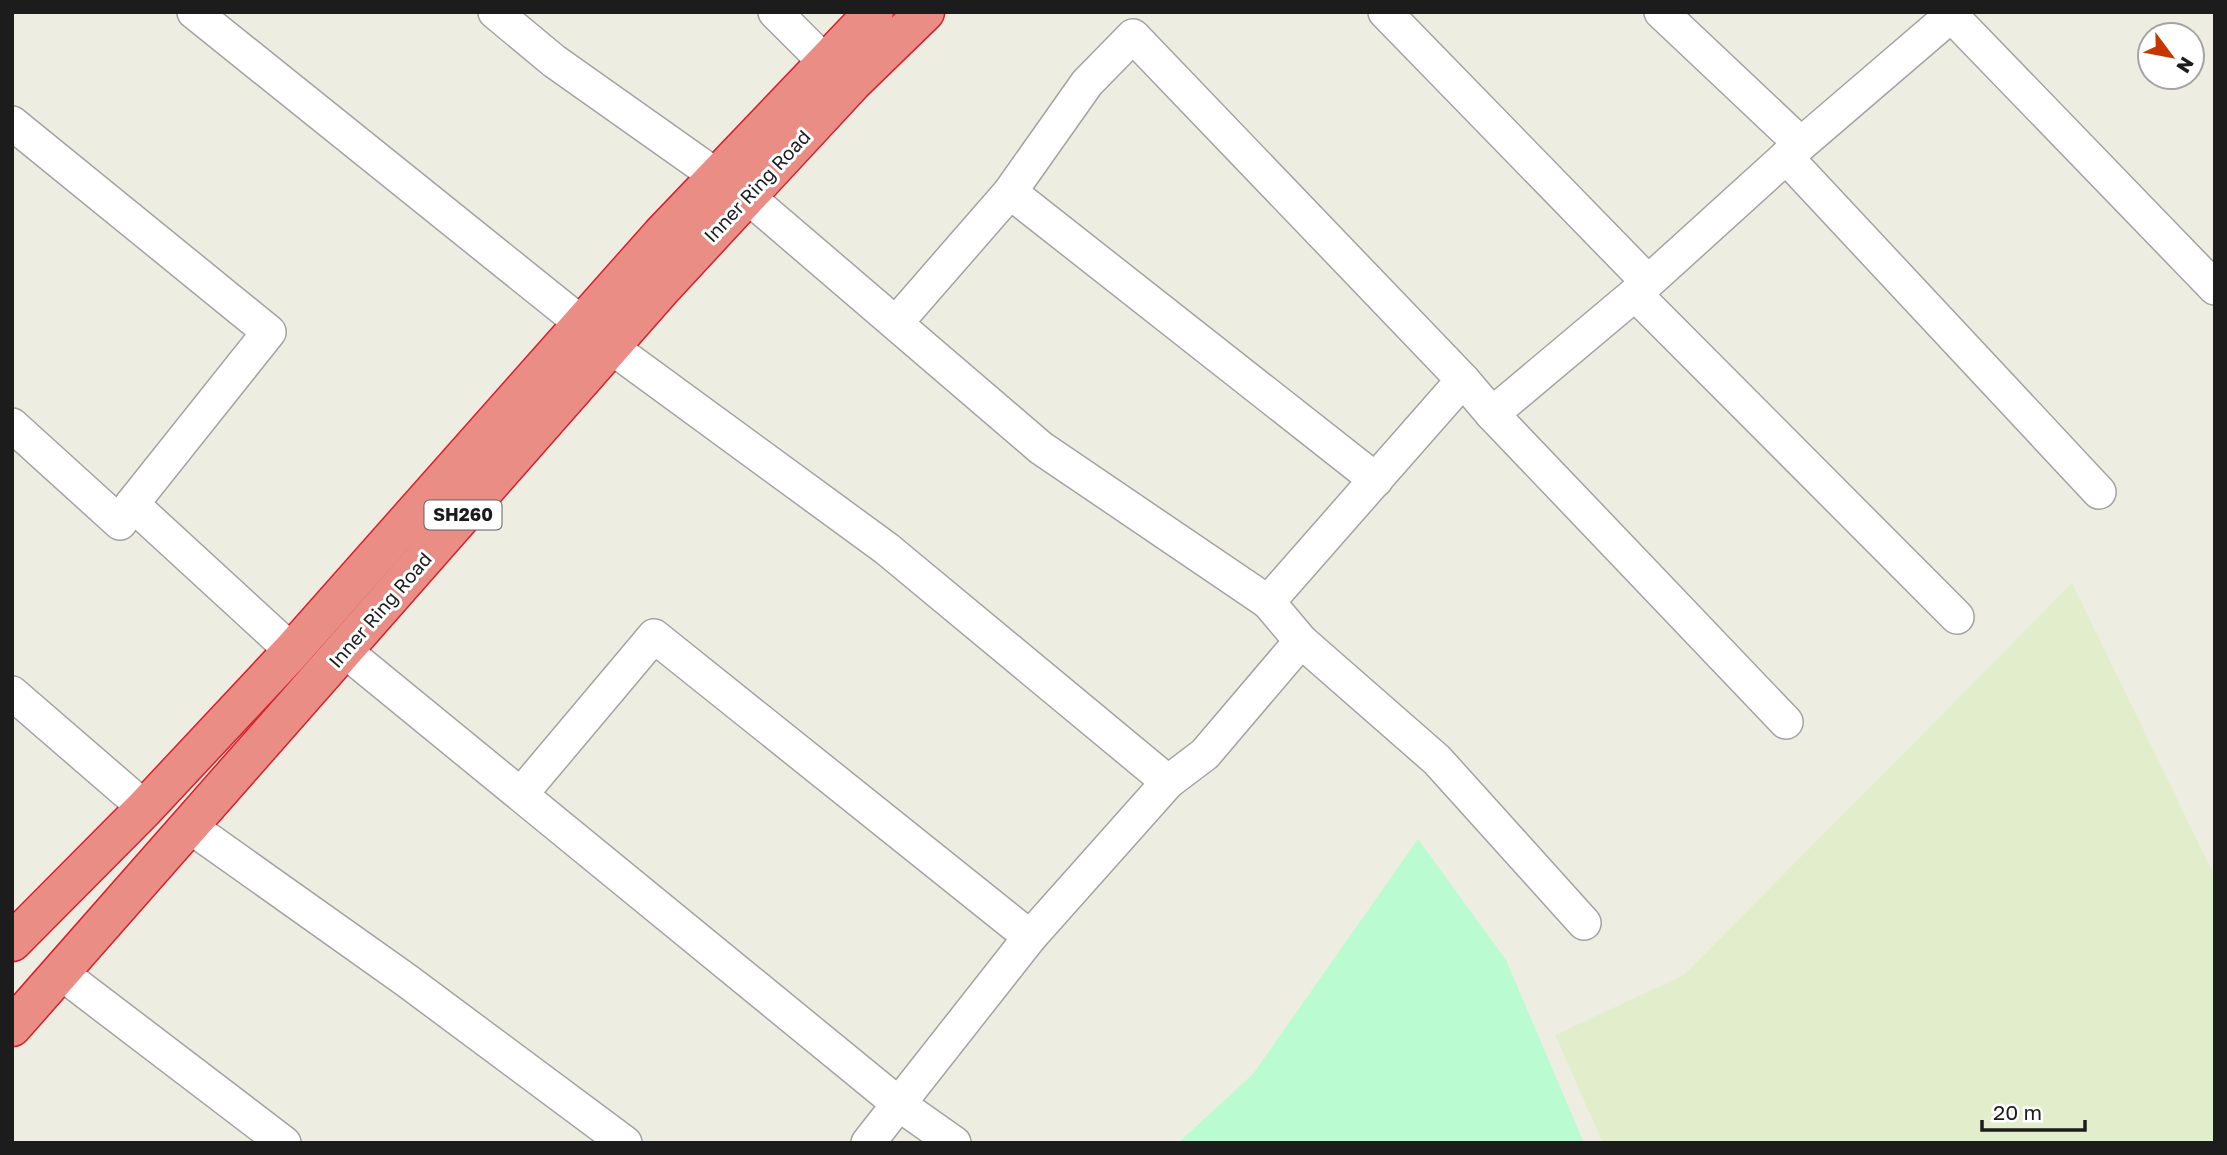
<svg xmlns="http://www.w3.org/2000/svg" width="2227" height="1155" font-family="'Golos Text',sans-serif">
	<style>
		.farmland { fill: #e2eecb }
		.park { fill: #bbfbd1 }
		.lines { fill: none; stroke-linecap: round; stroke-linejoin: round }
		.minor-casing { stroke: #a3a3a3; stroke-width: 36 }
		.highway-casing { stroke: #dc1e2c; stroke-width: 41 }
		.minor { stroke: #fff; stroke-width: 33 }
		.highway { stroke: #e98d85; stroke-width: 38 }
		.labels { text-anchor: middle; stroke-width: 6; stroke-linejoin: round; paint-order: stroke }
		.shield { fill: #fff; stroke: #606060; stroke-width: 2 }
		.shield-label { font-size: 18px; font-weight: bold; fill: #1c1c1c }
		.street-label { font-size: 19px; fill: #1c1c1c; stroke: #fff }
	</style>
	<rect width="100%" height="100%" fill="#eeede1"/>
	<!-- farmland -->
	<polygon class="farmland" points="2072,583 2215,877 2215,1143 1603,1143 1555,1035 1684,975"/>
	<!-- park -->
	<polygon class="park" points="1418,839 1506,960 1584,1143 1178,1143 1253,1074"/>
	<g class="lines">
		<defs>
			<g id="minor">
				<polyline points="194,12 611,347 887,549 1168,782"/>
				<polyline points="495,12 554,61 718,177"/>
				<polyline points="775,12 825,62"/>
				<polyline points="1385,12 1648,282"/>
				<polyline points="1661,12 1801,144"/>
				<polyline points="1948,12 2215,288"/>
				<polyline points="12,123 269,332 132,504 292,651"/>
				<polyline points="1786,157 2099,492"/>
				<polyline points="1010,192 1087,83 1133,36 1463,380"/>
				<polyline points="747,196 1041,448 1268,602"/>
				<polyline points="1635,294 1957,617"/>
				<polyline points="896,323 1010,192 1376,480"/>
				<polyline points="1492,414 1786,722"/>
				<polyline points="12,425 120,523 132,504"/>
				<polyline points="1301,641 1437,760 1584,923"/>
				<polyline points="345,651 900,1105 954,1143"/>
				<polyline points="12,693 145,808"/>
				<polyline points="522,793 654,636 1030,937"/>
				<polyline points="189,826 406,980 625,1143"/>
				<polyline points="61,973 284,1143"/>
				<polyline points="868,1143 1030,937 1168,782 1205,754 1301,641 1268,602 1463,380 1492,414 1635,294 1786,157 1955,12"/>
			</g>
			<g id="highway">
				<polyline points="12,942 145,808 292,651 661,235 874,12"/>
				<polyline points="12,1027 664,286 852,83 925,12"/>
			</g>
		</defs>
		<!-- minor casing -->
		<use href="#minor" class="minor-casing"/>
		<!-- highway casing -->
		<use href="#highway" class="highway-casing"/>
		<!-- minor -->
		<use href="#minor" class="minor"/>
		<!-- highway -->
		<use href="#highway" class="highway"/>
	</g>
	<g class="labels">
		<!-- shield labels -->
		<rect class="shield" x="424.5" y="500.5" width="77" height="29" rx="5"/>
		<g class="shield-label">
			<text x="463" y="521">SH260</text>
		</g>
		<!-- street labels -->
		<g class="street-label">
			<text transform="translate(757 186) rotate(-47)" y="7">Inner Ring Road</text>
			<text transform="translate(380 610) rotate(-49)" y="7">Inner Ring Road</text>
		</g>
	</g>
	<!-- border -->
	<rect width="2227" height="1155" fill="none" stroke="#1c1c1c" stroke-width="28"/>
	<!-- north arrow -->
	<g transform="translate(2171 56) rotate(122)"><circle r="33" fill="#ffffff" stroke="#a4a4a4" stroke-width="2"/>
	<path d="M0-5L12 26L0 18L-12 26Z" fill="#c83600"/>
	<text y="-10" font-size="19" font-weight="bold" text-anchor="middle" fill="#1c1c1c">N</text>
	</g>
	<!-- scale -->
	<path d="M1982 1120v10h103v-10" fill="none" stroke="#1c1c1c" stroke-width="3.5"/>
	<text x="1993" y="1120" font-size="21" fill="#1c1c1c" stroke="#ffffff" stroke-width="5" paint-order="stroke">20 m</text>
</svg>
